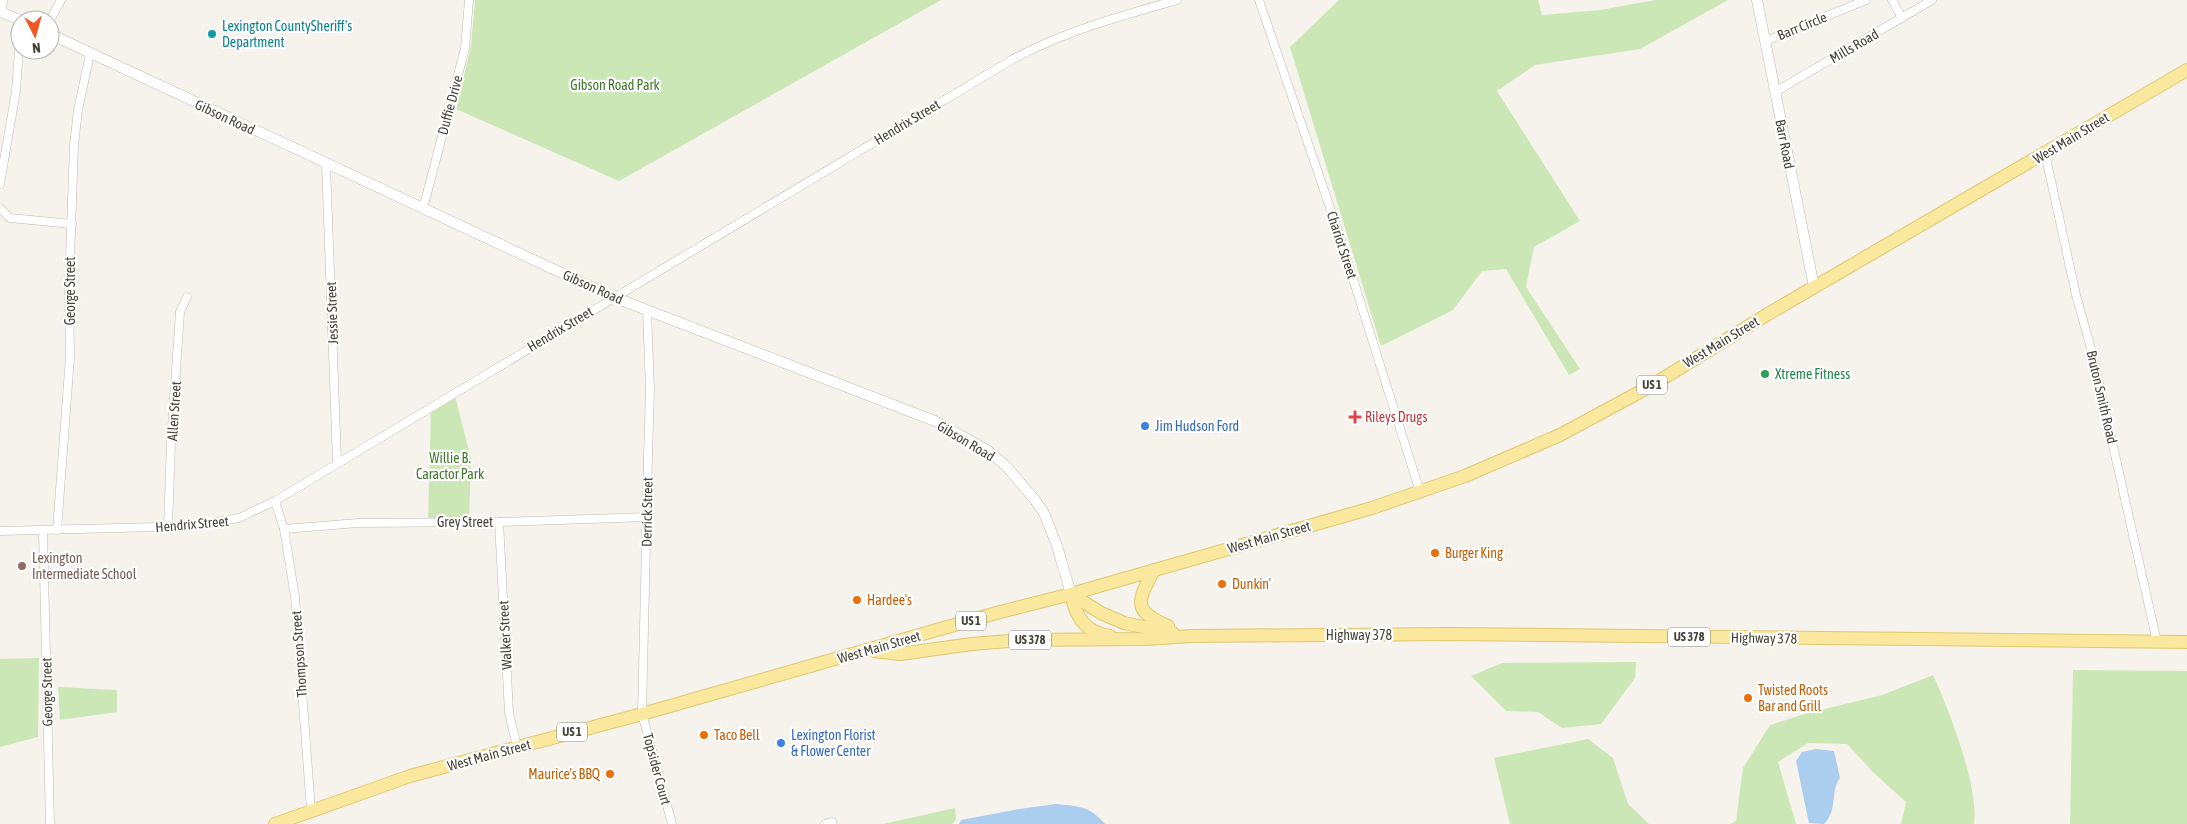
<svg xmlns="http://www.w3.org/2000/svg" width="2187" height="824" font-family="'Asap Condensed',sans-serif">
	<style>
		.green { fill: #cce7b6 }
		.water { fill: #abcdee }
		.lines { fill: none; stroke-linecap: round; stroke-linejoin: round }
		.minor-casing { stroke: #c0bbae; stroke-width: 9 }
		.tertiary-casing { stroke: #c0bbae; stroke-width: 11 }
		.primary-casing { stroke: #e0c86f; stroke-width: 14 }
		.minor { stroke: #fff; stroke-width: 8 }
		.tertiary { stroke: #fff; stroke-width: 10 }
		.primary { stroke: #fae89f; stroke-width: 12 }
		.culture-dot { fill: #0f9aa8; stroke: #fff; stroke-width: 2 }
		.leisure-dot { fill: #2e9e5b; stroke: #fff; stroke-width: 2 }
		.health-dot { fill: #e0444e; stroke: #fff; stroke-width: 2 }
		.shop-dot { fill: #3f7fe0; stroke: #fff; stroke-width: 2 }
		.food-dot { fill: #e8710a; stroke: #fff; stroke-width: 2 }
		.education-dot { fill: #8d6e63; stroke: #fff; stroke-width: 2 }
		.labels { text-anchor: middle; stroke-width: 4.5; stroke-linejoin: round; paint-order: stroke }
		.shield { fill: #fff; stroke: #807c74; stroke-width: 1 }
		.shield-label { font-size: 12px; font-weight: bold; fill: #494439 }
		.culture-label { font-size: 14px; fill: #0d838f; stroke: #fff; text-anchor: start }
		.street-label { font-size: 14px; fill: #494439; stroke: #fff }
		.park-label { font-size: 14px; fill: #43792e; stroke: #fff }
		.leisure-label { font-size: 14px; fill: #27864d; stroke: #fff; text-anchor: start }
		.health-label { font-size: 14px; fill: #be3a42; stroke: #fff; text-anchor: start }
		.shop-label { font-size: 14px; fill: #366cbe; stroke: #fff; text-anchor: start }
		.food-label { font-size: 14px; fill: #c56008; stroke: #fff; text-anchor: start }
		.education-label { font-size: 14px; fill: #785e54; stroke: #fff; text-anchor: start }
	</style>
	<rect width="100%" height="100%" fill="#f5f3eb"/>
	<!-- green -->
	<g class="green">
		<polygon points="475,0 941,0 619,181 456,109 471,46"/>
		<polygon points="1339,0 1538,0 1542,15 1600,10 1655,0 1728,0 1640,49 1535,65 1497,91 1580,221 1534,247 1526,287 1580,369 1569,375 1506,269 1482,271 1453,310 1381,346 1290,47"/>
		<polygon points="454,392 471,459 469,522 428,522 431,406"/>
		<polygon points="39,658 38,737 0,747 0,659"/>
		<polygon points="1636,662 1635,678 1601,724 1562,728 1538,712 1506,711 1471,676 1502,663"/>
		<polygon points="2073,670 2187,671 2187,824 2070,824"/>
		<path d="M1933,675C1949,710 1979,786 1974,824H1901L1906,802L1874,773L1847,744L1808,743L1778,762L1796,824H1730L1736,821L1743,768L1770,725L1808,713L1882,695Z"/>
		<polygon points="58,687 117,690 117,712 60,720"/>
		<polygon points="1588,739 1613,758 1628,804 1649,824 1510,824 1494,758"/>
		<polygon points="955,808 956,820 952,824 883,824"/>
	</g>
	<!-- water -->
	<g class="water">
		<path d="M1816,749L1834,751L1840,778C1830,791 1838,811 1824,824L1809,823L1796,761L1802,752Z"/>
		<path d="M1056,804C1078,806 1090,806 1105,824H959L961,820L1019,809Z"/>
	</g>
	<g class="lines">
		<defs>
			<g id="minor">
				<polyline points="1259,0 1338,231 1420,492"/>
				<polyline points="1892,0 1902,18"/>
				<polyline points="50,20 61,0"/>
				<polyline points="1766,41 1866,0"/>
				<polyline points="1775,92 1932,0"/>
				<polyline points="2045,153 2076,295 2092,352 2157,642"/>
				<polyline points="326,164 337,462"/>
				<polyline points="0,184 16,91 20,36"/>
				<polyline points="0,208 10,218 72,224"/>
				<polyline points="423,209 465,48 469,0"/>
				<polyline points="647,310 650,389 648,458 642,714 672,824"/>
				<polyline points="275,501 284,529 295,597 311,810"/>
				<polyline points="499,522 509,713 517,747"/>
				<polyline points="168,527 171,443 180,312 187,297"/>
				<polyline points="284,529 358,523 499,522 647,517"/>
				<polyline points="57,530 70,357 69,287 74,145 78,110 90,54"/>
				<path d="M0,531L195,526L239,518L275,501L1013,59C1066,31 1120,16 1177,0"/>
				<polyline points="43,531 50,824"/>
				<polyline points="825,824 832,822"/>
			</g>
			<g id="tertiary">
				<polyline points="2,0 1,12 20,20"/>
				<polyline points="1757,0 1814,287"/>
				<polyline points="50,34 613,297 935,421 987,450 1006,466 1035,500 1044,513 1057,546 1071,594"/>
			</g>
			<g id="primary">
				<path d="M1154,570C1138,600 1131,611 1168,626"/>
				<polyline points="1071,594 1101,613 1124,623 1173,633"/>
				<path d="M1071,594C1076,618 1085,632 1110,636"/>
				<polyline points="874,651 900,654 972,644 1020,640 1146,639 1191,636 1448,634 2187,642"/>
				<polyline points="275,824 410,776 642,714 1000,612 1071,594 1372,508 1465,476 1560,435 1649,387 1768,314 2187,70"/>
			</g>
		</defs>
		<!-- minor casing -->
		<use href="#minor" class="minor-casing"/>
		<!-- tertiary casing -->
		<use href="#tertiary" class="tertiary-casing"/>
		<!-- primary casing -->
		<use href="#primary" class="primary-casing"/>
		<!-- minor -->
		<use href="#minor" class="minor"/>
		<!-- tertiary -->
		<use href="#tertiary" class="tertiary"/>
		<!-- primary -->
		<use href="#primary" class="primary"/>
	</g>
	<!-- markers -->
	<circle class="culture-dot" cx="212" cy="34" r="5"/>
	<circle class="leisure-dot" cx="1765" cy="374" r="5"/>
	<path class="health-dot" d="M1352.5 409.5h5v5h5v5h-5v5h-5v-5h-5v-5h5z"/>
	<g class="shop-dot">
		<circle cx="1145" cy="426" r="5"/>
		<circle cx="781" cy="743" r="5"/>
	</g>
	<g class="food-dot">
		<circle cx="1435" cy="553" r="5"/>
		<circle cx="1222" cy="584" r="5"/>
		<circle cx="857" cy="600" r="5"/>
		<circle cx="1748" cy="698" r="5"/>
		<circle cx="704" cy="735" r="5"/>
		<circle cx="610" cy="774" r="5"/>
	</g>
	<circle class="education-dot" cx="22" cy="566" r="5"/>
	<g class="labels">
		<!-- shield labels -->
		<g class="shield">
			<rect x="1637" y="375.5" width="30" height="19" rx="4"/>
			<rect x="956" y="611.5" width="30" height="19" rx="4"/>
			<rect x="1668" y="627.5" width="42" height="19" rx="4"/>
			<rect x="1009" y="630.5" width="42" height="19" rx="4"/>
			<rect x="557" y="722.5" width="30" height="19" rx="4"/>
		</g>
		<g class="shield-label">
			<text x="1652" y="389">US 1</text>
			<text x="971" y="625">US 1</text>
			<text x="1689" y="641">US 378</text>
			<text x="1030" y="644">US 378</text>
			<text x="572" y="736">US 1</text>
		</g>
		<!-- culture labels -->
		<g class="culture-label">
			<text x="222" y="31">Lexington CountySheriff's<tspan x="222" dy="16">Department</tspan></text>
		</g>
		<!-- street labels -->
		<g class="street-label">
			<text transform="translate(1802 26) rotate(-22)" y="5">Barr Circle</text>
			<text transform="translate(1854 46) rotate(-30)" y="5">Mills Road</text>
			<text transform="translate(450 105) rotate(-75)" y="5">Duffie Drive</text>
			<text transform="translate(225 117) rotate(25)" y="5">Gibson Road</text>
			<text transform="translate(907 122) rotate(-31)" y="5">Hendrix Street</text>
			<text transform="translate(2071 138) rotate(-31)" y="5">West Main Street</text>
			<text transform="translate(1785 144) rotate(79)" y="5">Barr Road</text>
			<text transform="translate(1342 245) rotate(72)" y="5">Chariot Street</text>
			<text transform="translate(593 287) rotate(24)" y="5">Gibson Road</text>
			<text transform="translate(70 291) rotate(-90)" y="5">George Street</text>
			<text transform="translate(332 313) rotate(-92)" y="5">Jessie Street</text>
			<text transform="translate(560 329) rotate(-31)" y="5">Hendrix Street</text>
			<text transform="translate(1721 342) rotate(-31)" y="5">West Main Street</text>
			<text transform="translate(2102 397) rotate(77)" y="5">Bruton Smith Road</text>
			<text transform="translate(174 411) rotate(-86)" y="5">Allen Street</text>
			<text transform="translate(966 441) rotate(31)" y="5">Gibson Road</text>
			<text transform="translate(647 512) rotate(-89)" y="5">Derrick Street</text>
			<text x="465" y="527">Grey Street</text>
			<text transform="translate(192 524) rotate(-5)" y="5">Hendrix Street</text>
			<text transform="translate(1269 537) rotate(-16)" y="5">West Main Street</text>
			<text transform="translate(505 635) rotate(-93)" y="5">Walker Street</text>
			<text x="1359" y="640">Highway 378</text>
			<text transform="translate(1764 638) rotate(1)" y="5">Highway 378</text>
			<text transform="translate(879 647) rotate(-16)" y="5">West Main Street</text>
			<text transform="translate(299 654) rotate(-94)" y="5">Thompson Street</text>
			<text transform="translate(47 692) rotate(-91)" y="5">George Street</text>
			<text transform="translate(489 755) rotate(-15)" y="5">West Main Street</text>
			<text transform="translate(657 769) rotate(75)" y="5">Topsider Court</text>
		</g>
		<!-- park labels -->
		<g class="park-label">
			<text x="615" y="90">Gibson Road Park</text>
			<text x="450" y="463">Willie B.<tspan x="450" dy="16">Caractor Park</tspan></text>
		</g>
		<!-- leisure labels -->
		<g class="leisure-label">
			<text x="1775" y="379">Xtreme Fitness</text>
		</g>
		<!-- health labels -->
		<g class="health-label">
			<text x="1365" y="422">Rileys Drugs</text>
		</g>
		<!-- shop labels -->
		<g class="shop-label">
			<text x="1155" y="431">Jim Hudson Ford</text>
			<text x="791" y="740">Lexington Florist<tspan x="791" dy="16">&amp; Flower Center</tspan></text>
		</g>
		<!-- food labels -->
		<g class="food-label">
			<text x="1445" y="558">Burger King</text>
			<text x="1232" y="589">Dunkin'</text>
			<text x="867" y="605">Hardee's</text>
			<text x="1758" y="695">Twisted Roots<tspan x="1758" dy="16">Bar and Grill</tspan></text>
			<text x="714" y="740">Taco Bell</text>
			<text x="600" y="779" text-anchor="end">Maurice's BBQ</text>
		</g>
		<!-- education labels -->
		<g class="education-label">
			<text x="32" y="563">Lexington<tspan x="32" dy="16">Intermediate School</tspan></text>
		</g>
	</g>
	<!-- north arrow -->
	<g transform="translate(35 35) rotate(174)"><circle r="24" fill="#ffffff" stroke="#b6b4b0"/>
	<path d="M0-4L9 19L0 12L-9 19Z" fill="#f15726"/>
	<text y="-8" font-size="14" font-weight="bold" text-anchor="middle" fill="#494439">N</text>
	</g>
</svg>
